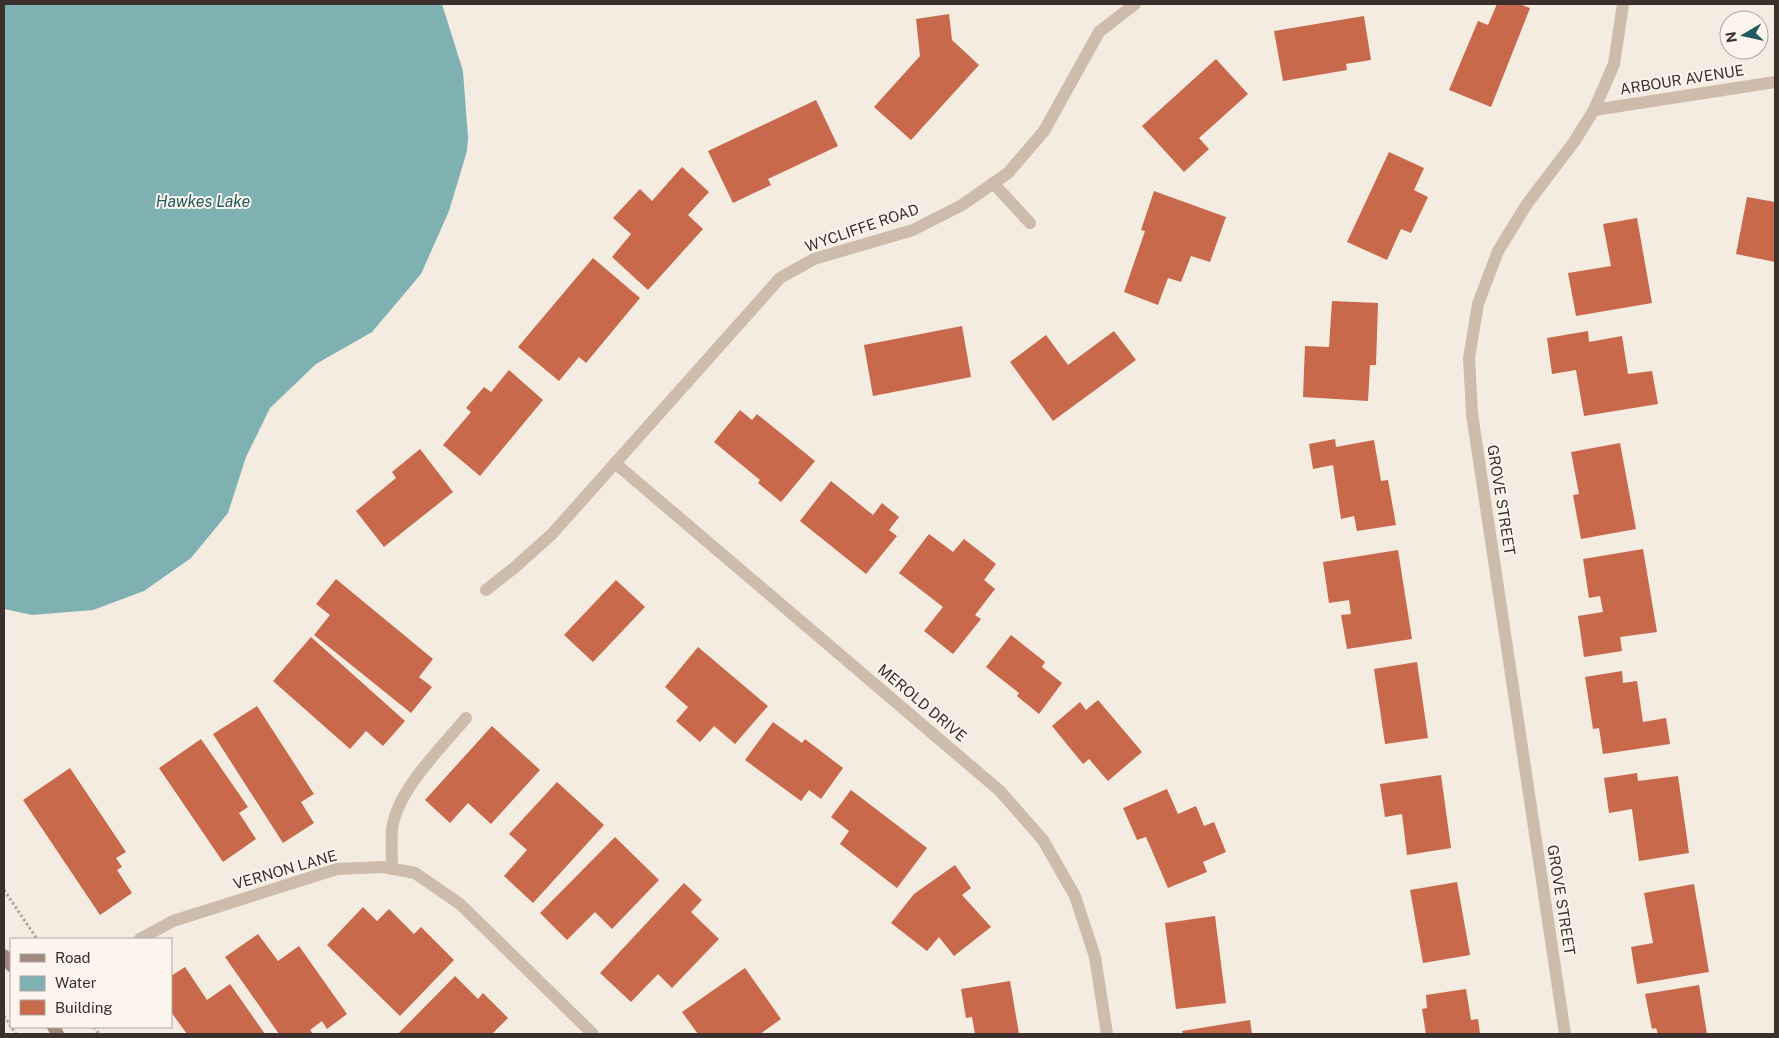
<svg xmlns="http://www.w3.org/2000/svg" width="1779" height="1038" font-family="'Public Sans',sans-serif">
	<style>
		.water { fill: #7fb0b2 }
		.building { fill: #c8694b }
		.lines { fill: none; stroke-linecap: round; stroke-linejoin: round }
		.path { stroke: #b9a596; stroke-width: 3; stroke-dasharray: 2.5 2.5; stroke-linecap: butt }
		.service { stroke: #cdbbac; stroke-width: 12 }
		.minor { stroke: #cdbbac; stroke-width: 12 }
		.secondary { stroke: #a18a7d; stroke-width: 12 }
		.labels { text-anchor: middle; stroke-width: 4; stroke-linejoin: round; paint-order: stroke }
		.street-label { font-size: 15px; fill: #3b302b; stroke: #fbf5ee }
		.water-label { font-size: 16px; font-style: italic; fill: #1f5a5e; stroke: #fbf5ee }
	</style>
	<rect width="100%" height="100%" fill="#f4ebe1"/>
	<!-- water -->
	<polygon class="water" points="4,4 442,4 463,71 468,138 467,151 449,211 421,274 372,332 316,364 270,408 246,457 228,513 191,558 144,591 93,610 32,615 4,609"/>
	<!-- building -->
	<g class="building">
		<polygon points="1497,4 1519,4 1530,8 1491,107 1449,90 1478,21 1488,25"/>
		<polygon points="949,14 952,40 979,65 911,140 874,107 920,56 916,19"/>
		<polygon points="1364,16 1371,60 1346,64 1347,70 1283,81 1274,31"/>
		<polygon points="1216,59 1248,94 1199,138 1209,149 1184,172 1142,126"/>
		<polygon points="816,100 838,146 768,179 771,185 733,203 708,151"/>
		<polygon points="1389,152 1424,168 1414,190 1428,197 1411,233 1401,229 1387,260 1347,242"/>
		<polygon points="682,167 709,192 688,215 703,229 648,290 612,257 631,234 613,218 640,189 652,201"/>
		<polygon points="1154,191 1226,217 1210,262 1191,256 1181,282 1168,278 1158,305 1124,292 1145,231 1141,230"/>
		<polygon points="1747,197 1775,202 1775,262 1736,254"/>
		<polygon points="1637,218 1652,303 1576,316 1568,273 1611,266 1603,224"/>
		<polygon points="593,258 640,298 586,363 579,357 559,381 518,347"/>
		<polygon points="1332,301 1378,303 1376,365 1370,365 1368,401 1303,397 1305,346 1329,347"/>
		<polygon points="962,326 971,377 873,396 864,345"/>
		<polygon points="1114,331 1136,360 1053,421 1010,362 1046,335 1068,365"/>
		<polygon points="1588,331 1589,342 1622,336 1628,374 1652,371 1658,404 1584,416 1576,370 1552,374 1547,338"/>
		<polygon points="509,370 543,400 480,476 443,445 471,412 466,408 484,387 491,392"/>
		<polygon points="740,410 752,420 757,414 815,461 781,502 758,483 760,480 714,442"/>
		<polygon points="1335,439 1336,447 1374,440 1381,481 1388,480 1396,525 1357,531 1354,516 1341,519 1333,465 1313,469 1309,444"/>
		<polygon points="1620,443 1636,529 1581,539 1573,495 1579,494 1571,452"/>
		<polygon points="420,449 453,492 384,547 356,511 396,478 392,472"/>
		<polygon points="831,481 873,515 882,503 899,517 889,530 897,536 866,574 800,521"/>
		<polygon points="929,534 953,552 964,539 996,564 984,580 995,589 975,615 981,619 953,654 924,631 943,607 899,573"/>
		<polygon points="1643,549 1657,632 1620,637 1622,651 1584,657 1578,616 1603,612 1600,596 1589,598 1583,559"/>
		<polygon points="1398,550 1412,639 1347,649 1341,615 1351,614 1349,600 1329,603 1323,562"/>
		<polygon points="336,579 433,659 419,677 432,687 411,713 314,635 330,615 316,604"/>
		<polygon points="616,580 645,607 593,662 564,635"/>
		<polygon points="1011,635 1045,662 1042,667 1062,683 1039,714 1017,696 1019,693 986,667"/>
		<polygon points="311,637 405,721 383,746 366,731 350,749 273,681"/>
		<polygon points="698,647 768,706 735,744 714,726 700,742 676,721 688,707 665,687"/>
		<polygon points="1417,662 1428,738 1385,744 1374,669"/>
		<polygon points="1622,671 1623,683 1637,681 1643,722 1666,718 1670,744 1603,754 1599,728 1593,729 1585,677"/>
		<polygon points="1098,700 1142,752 1108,781 1089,759 1083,764 1052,726 1080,702 1086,710"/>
		<polygon points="257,706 314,794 301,802 314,823 283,843 213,734"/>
		<polygon points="773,722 802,743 805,739 843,768 821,799 809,790 801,801 745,760"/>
		<polygon points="492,726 540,770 491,824 468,803 450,823 425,800"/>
		<polygon points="201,739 248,807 239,813 256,839 223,862 159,768"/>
		<polygon points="70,768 126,852 116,858 122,867 117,870 132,893 100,915 23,800"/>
		<polygon points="1637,773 1638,781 1678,776 1689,853 1639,861 1632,809 1609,813 1604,778"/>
		<polygon points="1441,775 1451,848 1407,855 1402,814 1385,817 1380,784"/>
		<polygon points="557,782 604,825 533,903 504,876 527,850 509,834"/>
		<polygon points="1167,789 1178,814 1196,806 1204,826 1214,822 1226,852 1203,862 1207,872 1168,888 1146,837 1137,840 1123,808"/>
		<polygon points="851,790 927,848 897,888 840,844 849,831 831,817"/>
		<polygon points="615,837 659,880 612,929 595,912 567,940 540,913"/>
		<polygon points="955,865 971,888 962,895 991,927 954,956 939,937 927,951 891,923 914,894"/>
		<polygon points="1457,882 1470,955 1423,963 1410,890"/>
		<polygon points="684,883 702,900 691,912 719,939 672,988 658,974 631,1002 600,973"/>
		<polygon points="1694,884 1709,972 1637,984 1631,947 1653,943 1644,893"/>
		<polygon points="363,907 377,921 389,909 414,934 421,927 454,960 400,1016 327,945"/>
		<polygon points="1215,916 1226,1003 1176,1009 1165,923"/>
		<polygon points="258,934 278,961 299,946 347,1014 327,1029 322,1021 310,1030 313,1034 279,1034 225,957"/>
		<polygon points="185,967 207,1000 230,984 265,1034 187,1034 171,1012 171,976"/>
		<polygon points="745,968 781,1019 760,1034 698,1034 682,1012"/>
		<polygon points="455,976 478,999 483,993 508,1018 492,1034 398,1034"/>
		<polygon points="1010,981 1019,1034 975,1034 972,1017 966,1018 961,989"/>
		<polygon points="1699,985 1707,1034 1658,1034 1656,1028 1652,1029 1645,994"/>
		<polygon points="1466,989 1471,1020 1478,1019 1480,1034 1426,1034 1422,1009 1427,1008 1426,995"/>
		<polygon points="1250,1020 1252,1034 1183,1034 1182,1031"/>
	</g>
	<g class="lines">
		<!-- path -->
		<g class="path">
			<polyline points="4,890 37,939"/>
			<polyline points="4,1016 16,1034"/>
			<polyline points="94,1027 99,1034"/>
		</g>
		<!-- service -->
		<path class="service" d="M392,869C392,856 391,843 392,830C396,791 442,747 466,718"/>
		<!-- minor -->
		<g class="minor">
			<polyline points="1594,110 1775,82"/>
			<polyline points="993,183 1030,223"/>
			<polyline points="615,463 1000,791 1043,840 1075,896 1095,957 1107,1034"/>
			<polyline points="486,590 514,568 552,534 780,278 814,259 913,230 962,205 1008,173 1044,131 1099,32 1135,4"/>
			<polyline points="140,939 173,921 337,869 383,867 415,873 460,904 593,1034"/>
			<polyline points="1565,1034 1472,414 1469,358 1478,304 1498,251 1527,204 1574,142 1594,110 1614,64 1623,4"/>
		</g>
		<!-- secondary -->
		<g class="secondary">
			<polyline points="4,955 11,966"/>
			<polyline points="53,1027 58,1034"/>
		</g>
	</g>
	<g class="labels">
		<!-- street labels -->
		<g class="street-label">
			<text transform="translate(1682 80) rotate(-9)" y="5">ARBOUR AVENUE</text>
			<text transform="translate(862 228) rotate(-19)" y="5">WYCLIFFE ROAD</text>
			<text transform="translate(1501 500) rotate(81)" y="5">GROVE STREET</text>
			<text transform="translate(922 703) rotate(40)" y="5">MEROLD DRIVE</text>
			<text transform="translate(285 870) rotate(-16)" y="5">VERNON LANE</text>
			<text transform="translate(1561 900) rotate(81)" y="5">GROVE STREET</text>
		</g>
		<!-- water labels -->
		<g class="water-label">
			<text x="203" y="207">Hawkes Lake</text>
		</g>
	</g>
	<!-- border -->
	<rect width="1779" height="1038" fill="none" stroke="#3b302b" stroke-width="10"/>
	<!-- legend -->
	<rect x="10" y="938" width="162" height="90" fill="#fbf5ee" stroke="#aea6a0"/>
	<rect x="20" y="954" width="25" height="8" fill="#a18a7d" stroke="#aea6a0"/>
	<text x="55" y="963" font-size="15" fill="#3b302b">Road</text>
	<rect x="20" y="976" width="25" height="15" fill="#7fb0b2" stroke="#aea6a0"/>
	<text x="55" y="988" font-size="15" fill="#3b302b">Water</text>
	<rect x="20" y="1000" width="25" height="15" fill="#c8694b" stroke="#aea6a0"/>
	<text x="55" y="1013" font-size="15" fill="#3b302b">Building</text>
	<!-- north arrow -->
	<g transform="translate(1744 35) rotate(261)"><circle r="24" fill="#fbf5ee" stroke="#aea6a0"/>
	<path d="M0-4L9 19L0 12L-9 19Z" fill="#1f5a5e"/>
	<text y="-8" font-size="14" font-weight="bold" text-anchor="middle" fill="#3b302b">N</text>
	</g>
</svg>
